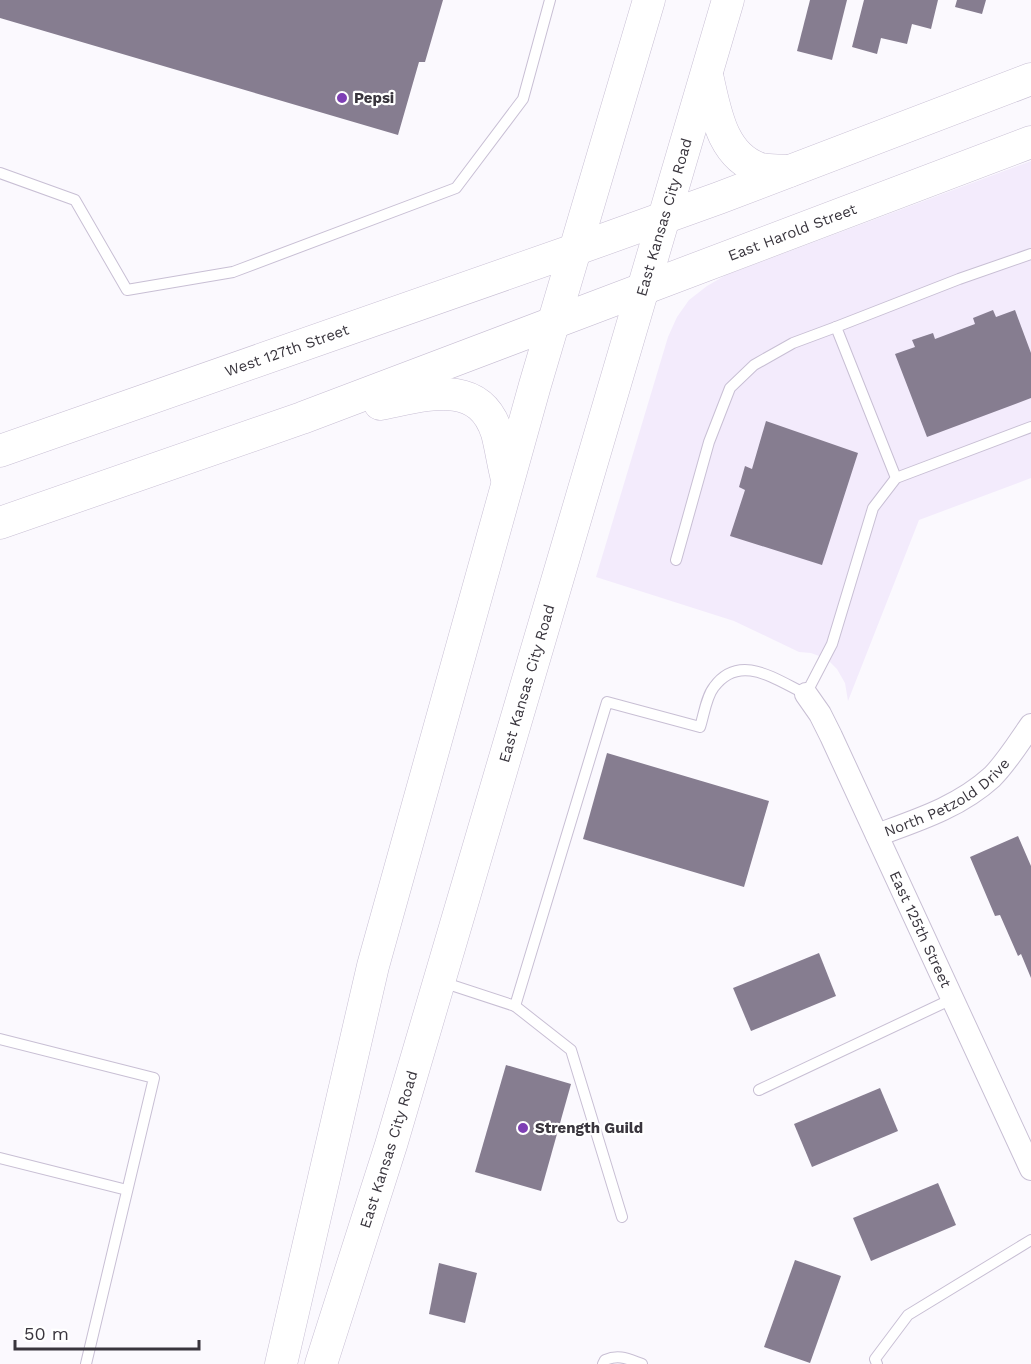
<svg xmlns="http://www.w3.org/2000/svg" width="1031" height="1364" font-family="'Work Sans',sans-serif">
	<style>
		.built { fill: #f3ebfc }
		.building { fill: #867d90 }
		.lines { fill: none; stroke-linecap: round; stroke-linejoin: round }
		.lane-casing { stroke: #c8bfd4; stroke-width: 12 }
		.street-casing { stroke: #c8bfd4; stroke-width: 24 }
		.secondary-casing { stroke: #c8bfd4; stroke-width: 33 }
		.lane { stroke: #fff; stroke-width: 10 }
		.street { stroke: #fff; stroke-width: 22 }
		.secondary { stroke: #fff; stroke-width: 32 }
		.poi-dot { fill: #7e3fb4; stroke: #fff; stroke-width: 2 }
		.labels { text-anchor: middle; stroke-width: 4.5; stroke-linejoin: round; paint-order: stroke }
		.poi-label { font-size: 15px; font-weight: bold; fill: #39353d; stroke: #fff; text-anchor: start }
		.street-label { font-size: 15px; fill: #39353d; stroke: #fff }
	</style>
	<rect width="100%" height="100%" fill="#fbf9fe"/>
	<!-- built -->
	<polygon class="built" points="1031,161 1031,478 919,520 848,701 845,683 837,669 827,659 811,653 799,652 734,621 596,577 668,337 677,317 689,300 707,286 726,275"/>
	<!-- building -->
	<g class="building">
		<polygon points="0,0 443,0 425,62 419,62 398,135 0,18"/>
		<polygon points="810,0 847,0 832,60 797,51"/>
		<polygon points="864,0 938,0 931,29 912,24 907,44 881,38 877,54 852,47"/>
		<polygon points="957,0 986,0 982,14 955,7"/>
		<polygon points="993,310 996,317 1015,310 1031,353 1031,398 927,437 895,354 915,347 912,340 933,333 935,339 975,324 973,318"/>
		<polygon points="766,421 858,453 822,565 730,536 745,490 739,487 745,466 752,469"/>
		<polygon points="607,753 769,801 744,887 583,839"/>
		<polygon points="1018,836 1031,866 1031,978 1021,954 1018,956 1000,915 995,916 970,857"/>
		<polygon points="819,953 836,996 751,1031 733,988"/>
		<polygon points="506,1065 571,1084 541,1191 475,1172"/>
		<polygon points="880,1088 898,1131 812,1167 794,1124"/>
		<polygon points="938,1183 956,1225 871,1261 853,1218"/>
		<polygon points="795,1260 841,1276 810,1363 764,1347"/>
		<polygon points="439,1263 477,1273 465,1323 429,1314"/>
	</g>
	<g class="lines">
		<defs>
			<g id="lane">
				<polyline points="0,173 75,200 127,290 233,272 456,188 523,99 550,0"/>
				<polyline points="896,478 836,327 959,279 1031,254"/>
				<polyline points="676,560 709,442 730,388 754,365 793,343 836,327"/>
				<path d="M442,982L515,1006L607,702L700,727C704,715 706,697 714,687C740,652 776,680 806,694L832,644L873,508L896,478L1031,427"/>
				<polyline points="515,1006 571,1050 622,1217"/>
				<polyline points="0,1039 154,1078 86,1364"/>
				<polyline points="759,1090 952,999"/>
				<polyline points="0,1158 127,1190"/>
				<path d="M603,1364L605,1360C619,1354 628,1359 642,1364"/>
				<polyline points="877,1364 875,1359 908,1315 1031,1240"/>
			</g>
			<g id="street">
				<path id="s1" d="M806,694L820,714L831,736L1031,1169"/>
				<path id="s2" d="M877,835C918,820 959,807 992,777C1007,762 1019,742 1031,725"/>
			</g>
			<g id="secondary">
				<path d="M707,75C715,109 721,157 761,169C769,171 780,170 789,171"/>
				<path d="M380,404C423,396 479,376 497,433C501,448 503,464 507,479"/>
				<path id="s3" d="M0,451L574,250L719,198L1031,79"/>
				<path id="s4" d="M0,523L302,418L1031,142"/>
				<polyline points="281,1364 373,966 535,385 649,0"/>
				<path id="s5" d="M321,1364L391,1145L728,0"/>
			</g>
		</defs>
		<!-- lane casing -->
		<use href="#lane" class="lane-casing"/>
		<!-- street casing -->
		<use href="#street" class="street-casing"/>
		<!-- secondary casing -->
		<use href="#secondary" class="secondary-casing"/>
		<!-- lane -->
		<use href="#lane" class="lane"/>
		<!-- street -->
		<use href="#street" class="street"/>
		<!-- secondary -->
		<use href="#secondary" class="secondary"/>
	</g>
	<!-- markers -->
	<g class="poi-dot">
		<circle cx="342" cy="98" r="6"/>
		<circle cx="523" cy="1128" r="6"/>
	</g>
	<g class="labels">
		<!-- poi labels -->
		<g class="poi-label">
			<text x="354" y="103">Pepsi</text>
			<text x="535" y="1133">Strength Guild</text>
		</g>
		<!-- street labels -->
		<g class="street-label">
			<text dy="5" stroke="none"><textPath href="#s5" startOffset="1197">East Kansas City Road</textPath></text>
			<text dy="5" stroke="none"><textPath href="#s4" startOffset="844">East Harold Street</textPath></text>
			<text dy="5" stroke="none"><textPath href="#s3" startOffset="304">West 127th Street</textPath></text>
			<text dy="5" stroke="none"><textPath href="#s5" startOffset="711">East Kansas City Road</textPath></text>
			<text dy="5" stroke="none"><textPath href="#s2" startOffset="80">North Petzold Drive</textPath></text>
			<text dy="5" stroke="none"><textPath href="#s1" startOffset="262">East 125th Street</textPath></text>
			<text dy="5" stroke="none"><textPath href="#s5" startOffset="225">East Kansas City Road</textPath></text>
		</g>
	</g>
	<!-- scale -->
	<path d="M15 1340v9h184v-9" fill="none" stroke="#39353d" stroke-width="3"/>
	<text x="24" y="1340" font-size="18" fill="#39353d" stroke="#ffffff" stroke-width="4.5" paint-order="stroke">50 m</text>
</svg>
